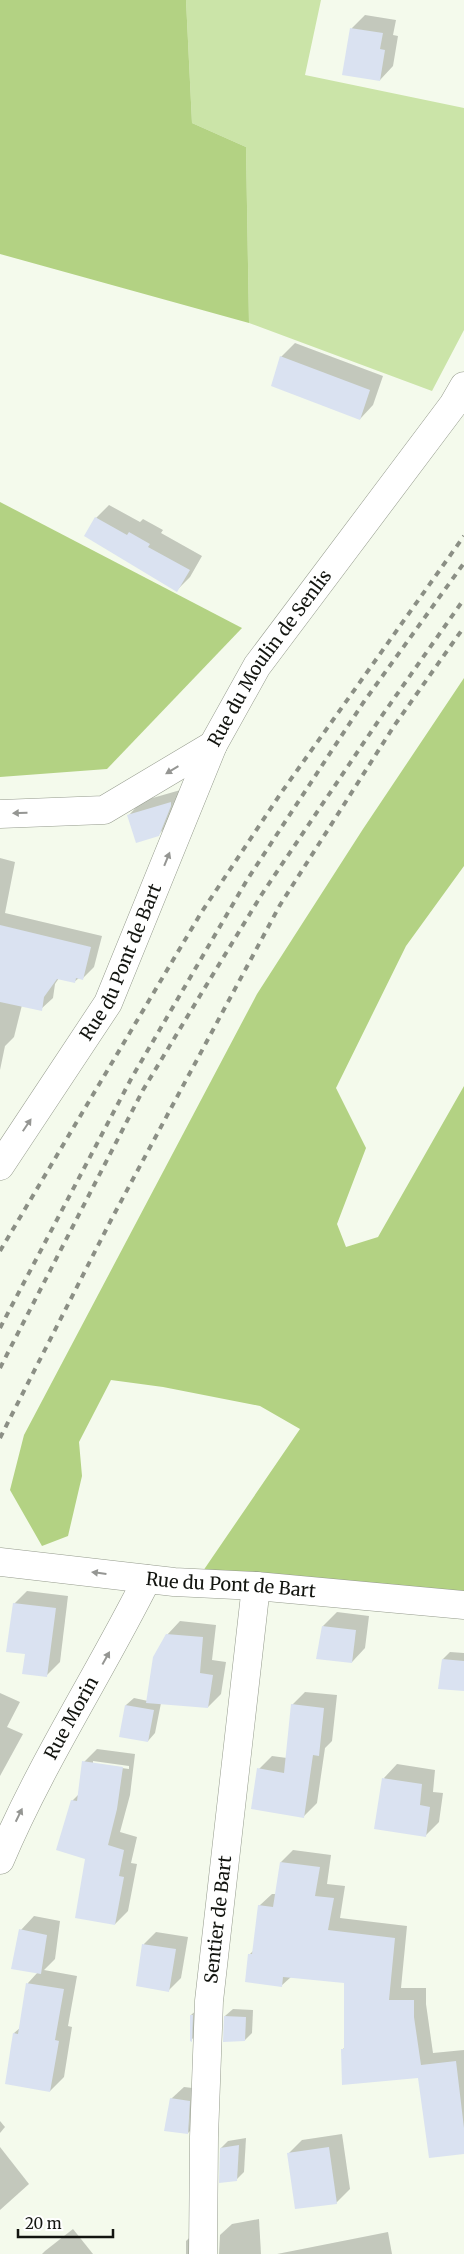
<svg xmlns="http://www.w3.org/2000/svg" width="464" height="2254" font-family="Merriweather,serif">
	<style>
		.green { fill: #cbe4a8 }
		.forest { fill: #b3d283 }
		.shadow { fill: #0003; fill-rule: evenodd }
		.building { fill: #dae2f1 }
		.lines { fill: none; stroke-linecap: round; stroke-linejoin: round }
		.street-casing { stroke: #959b8d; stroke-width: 29 }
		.street { stroke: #fff; stroke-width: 28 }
		.rail { stroke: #8b8f85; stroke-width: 4; stroke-dasharray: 6 6; stroke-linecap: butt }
		.oneway { fill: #959693 }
		.labels { text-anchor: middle; stroke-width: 4; stroke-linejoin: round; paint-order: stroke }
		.street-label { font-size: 18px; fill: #131510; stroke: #fff }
	</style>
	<rect width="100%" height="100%" fill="#f4faec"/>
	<!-- green -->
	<polygon class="green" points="186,0 321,0 305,75 464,108 464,330 432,391 249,323 246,147 192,123"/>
	<!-- forest -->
	<g class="forest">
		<polygon points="0,0 186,0 192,123 246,147 249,323 0,254"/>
		<polygon points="0,502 242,628 107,769 0,777"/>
		<polygon points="464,678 464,866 406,946 336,1088 366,1148 337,1224 346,1247 378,1237 464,1086 464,1592 203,1571 300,1429 260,1406 163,1387 111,1380 79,1442 82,1476 68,1536 42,1546 10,1490 24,1435 257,994 363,829"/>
	</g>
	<!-- shadow -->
	<g class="shadow">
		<polygon points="365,15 396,20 393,35 398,36 393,66 380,80 344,74 352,28"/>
		<polygon points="295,343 383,376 373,405 360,419 281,357"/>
		<polygon points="109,505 140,522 143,519 163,530 161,533 202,556 190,577 177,590 96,518"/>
		<polygon points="184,789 173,820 159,834 129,815 142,801"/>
		<polygon points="0,858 15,862 5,913 102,936 94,967 83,978 79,978 74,982 59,978 55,984 53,998 41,1009 22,1005 14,1037 5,1046 0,1070"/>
		<polygon points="27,1591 68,1596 60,1662 47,1675 26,1653 14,1604"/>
		<polygon points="337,1612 369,1616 365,1648 352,1662 323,1626"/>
		<polygon points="180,1621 216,1625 212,1660 226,1662 221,1694 208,1707 161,1703 155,1733 148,1741 121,1736 126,1705 134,1698 148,1701 167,1635"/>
		<polygon points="450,1652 464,1653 464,1690 440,1688 443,1659"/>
		<polygon points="305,1692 337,1695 332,1741 325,1748 317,1803 304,1816 259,1769 272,1756 287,1758 292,1705"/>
		<polygon points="0,1693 20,1702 7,1727 23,1734 0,1776"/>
		<path d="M97,1749L135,1754L130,1795L120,1832L137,1837L131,1863L137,1864L128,1911L115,1924L87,1858L72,1801L79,1794L84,1762ZM93,1761L129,1766V1769L93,1764Z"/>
		<polygon points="397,1764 435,1770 433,1792 443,1793 439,1822 425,1836 384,1778"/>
		<polygon points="293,1850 331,1855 327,1884 345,1886 340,1918 407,1926 401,1988 426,1988 426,2004 433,2053 464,2050 464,2152 419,2077 342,2050 345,2047 345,1982 291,1977 281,1986 250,1954 254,1950 259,1906 272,1894 276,1894 281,1862"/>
		<polygon points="34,1916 60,1921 55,1959 44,1970 77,1976 68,2026 72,2027 64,2077 50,2091 14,2033 20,2028 28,1983 38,1972 21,1930"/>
		<polygon points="156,1932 188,1937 181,1978 168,1991 137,1985 144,1944"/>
		<polygon points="199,2008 199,2033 191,2040 191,2015"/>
		<polygon points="233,2009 253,2010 252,2033 245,2040 225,2016"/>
		<polygon points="184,2087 201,2089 200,2121 188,2133 171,2099"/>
		<polygon points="0,2121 5,2127 0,2133"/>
		<polygon points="342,2134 350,2189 336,2203 288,2154 302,2140"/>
		<polygon points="246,2138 244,2172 237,2179 221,2148 228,2141"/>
		<polygon points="0,2147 29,2184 0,2210"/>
		<polygon points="259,2219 261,2254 219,2254 220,2235 232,2224"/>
		<polygon points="73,2229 93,2254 42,2254 45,2251"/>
		<polygon points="198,2230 205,2254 186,2254 186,2241"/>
		<polygon points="388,2232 392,2254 277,2254"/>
	</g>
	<!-- building -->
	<g class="building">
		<polygon points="350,28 383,33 380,49 385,50 380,81 342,75"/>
		<polygon points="280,356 370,390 360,420 271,386"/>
		<polygon points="95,517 127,535 129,532 150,544 148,547 190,570 177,592 84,536"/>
		<polygon points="171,802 171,806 159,836 136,843 127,815"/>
		<polygon points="0,925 91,947 83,980 76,978 75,983 57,979 44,997 42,1011 0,1002"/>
		<polygon points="13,1603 56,1608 47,1677 22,1674 25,1654 6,1652"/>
		<polygon points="322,1626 356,1630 352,1663 316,1659"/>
		<polygon points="166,1634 203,1637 200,1673 213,1675 208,1708 146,1703 153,1657"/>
		<polygon points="442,1659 464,1661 464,1691 438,1689"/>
		<polygon points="291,1704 324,1708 319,1756 313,1755 304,1818 251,1809 257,1768 284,1773"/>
		<polygon points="125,1705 154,1710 148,1742 119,1737"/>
		<polygon points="82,1761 123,1767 117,1809 108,1845 124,1850 119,1876 124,1877 115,1925 75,1918 85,1859 56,1850 71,1800 77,1801"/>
		<polygon points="382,1778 422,1784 420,1805 430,1807 426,1837 374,1829"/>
		<polygon points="280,1862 320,1867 315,1896 334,1898 328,1930 395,1938 389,2000 414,2000 414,2017 421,2065 456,2061 464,2128 464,2154 429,2158 418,2078 342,2085 341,2049 344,2049 344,1983 283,1977 282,1987 245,1982 248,1954 252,1954 258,1905 273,1907"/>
		<polygon points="19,1929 47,1935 41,1974 11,1969"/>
		<polygon points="142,1944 176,1949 169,1992 136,1986"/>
		<polygon points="26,1983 64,1989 55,2040 59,2041 50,2092 5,2084 13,2033 18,2034"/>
		<polygon points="190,2015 193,2015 192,2042 190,2041"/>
		<polygon points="224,2016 246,2017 245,2041 223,2042"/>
		<polygon points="170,2098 190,2101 188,2134 164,2131"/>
		<polygon points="239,2145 237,2181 219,2183 220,2148"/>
		<polygon points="329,2147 337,2204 295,2209 287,2153"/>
	</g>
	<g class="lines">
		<defs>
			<g id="street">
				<polyline points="0,814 104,810 213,745"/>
				<path id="s1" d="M0,1166L108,1003L213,745L257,666L453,405L464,386"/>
				<path id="s2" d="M0,1562L174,1582L256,1586L464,1605"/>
				<path id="s3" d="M0,1860C41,1763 100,1673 147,1579"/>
				<path id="s4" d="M203,2254L204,2137L209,2001L256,1586"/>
			</g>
		</defs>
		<!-- street casing -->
		<use href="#street" class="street-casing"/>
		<!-- street -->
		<use href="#street" class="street"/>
		<!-- rail -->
		<g class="rail">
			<polyline points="0,1251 201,913 281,793 464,536"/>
			<polyline points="0,1328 131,1079 247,880 363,703 464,563"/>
			<polyline points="0,1368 143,1090 201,994 262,894 381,717 464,599"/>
			<polyline points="0,1438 111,1220 280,905 394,726 464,627"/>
		</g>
	</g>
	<!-- one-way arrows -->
	<defs><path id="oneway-solid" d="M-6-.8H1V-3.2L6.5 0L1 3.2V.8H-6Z" transform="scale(1.25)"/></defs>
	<g class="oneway">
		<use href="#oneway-solid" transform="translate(172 770) rotate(149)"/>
		<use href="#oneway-solid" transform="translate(20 813) rotate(178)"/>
		<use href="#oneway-solid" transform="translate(167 859) rotate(-68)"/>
		<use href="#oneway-solid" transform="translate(27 1125) rotate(-56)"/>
		<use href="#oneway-solid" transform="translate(99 1573) rotate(-173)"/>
		<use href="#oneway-solid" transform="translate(106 1658) rotate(-61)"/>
		<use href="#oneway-solid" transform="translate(19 1815) rotate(-64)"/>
	</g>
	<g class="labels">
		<!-- street labels -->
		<g class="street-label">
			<text dy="6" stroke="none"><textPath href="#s1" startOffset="578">Rue du Moulin de Senlis</textPath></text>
			<text dy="6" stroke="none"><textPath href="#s1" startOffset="238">Rue du Pont de Bart</textPath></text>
			<text dy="6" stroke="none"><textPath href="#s2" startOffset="232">Rue du Pont de Bart</textPath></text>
			<text dy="6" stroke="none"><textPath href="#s3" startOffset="159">Rue Morin</textPath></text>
			<text dy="6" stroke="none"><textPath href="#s4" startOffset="335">Sentier de Bart</textPath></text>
		</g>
	</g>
	<!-- scale -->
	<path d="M18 2229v8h95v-8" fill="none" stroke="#131510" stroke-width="2.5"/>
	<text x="25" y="2229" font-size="15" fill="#131510" stroke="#ffffff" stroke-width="4" paint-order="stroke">20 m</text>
</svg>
